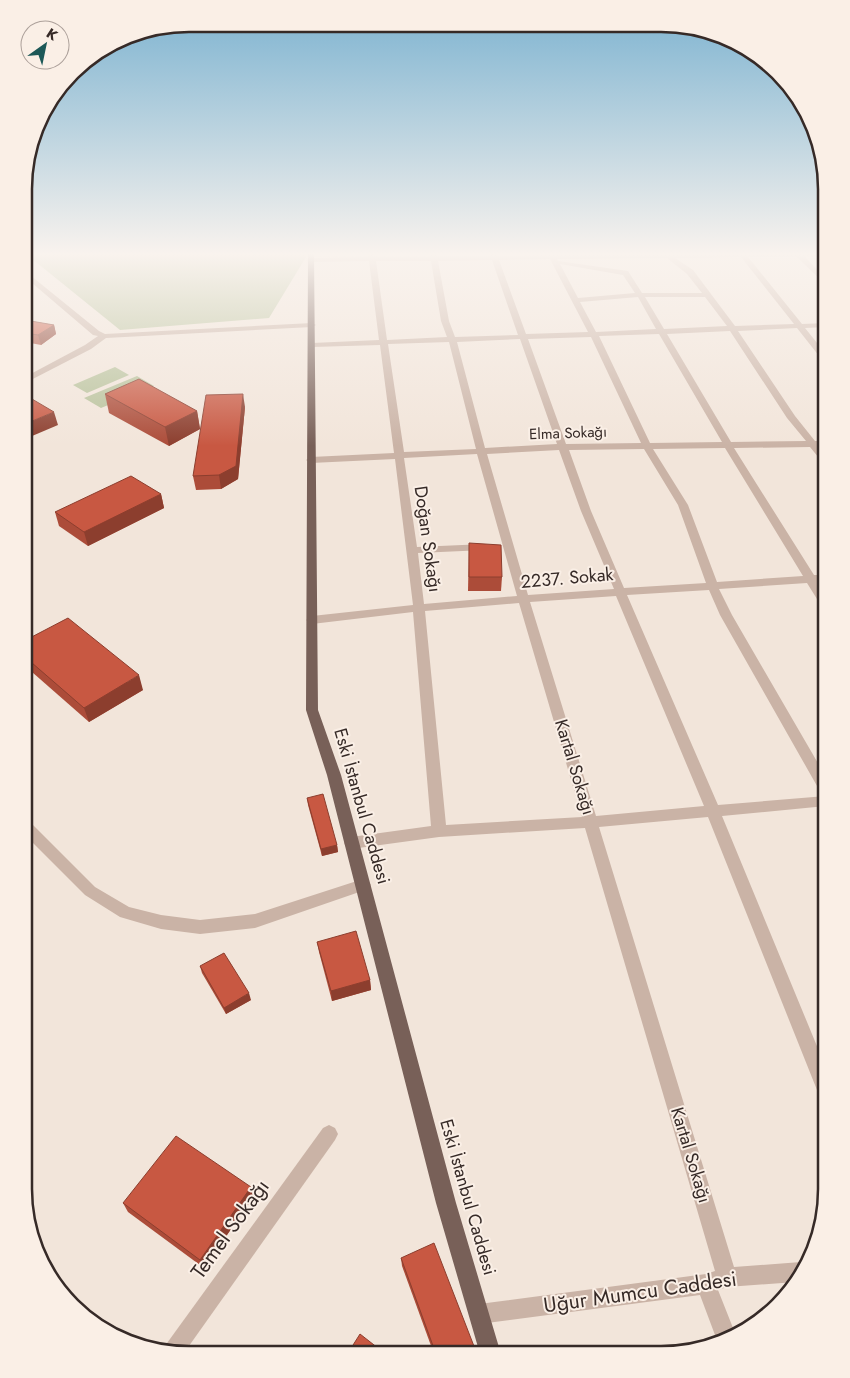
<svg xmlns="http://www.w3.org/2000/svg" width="850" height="1378" font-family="Jost,sans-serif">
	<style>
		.green { fill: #b7c19a }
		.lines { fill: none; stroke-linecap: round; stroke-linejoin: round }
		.minor { fill: #cab3a6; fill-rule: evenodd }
		.major { fill: #786058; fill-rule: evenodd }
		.wall { fill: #ac4c39 }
		.shaded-wall { fill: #8c3e2e }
		.building { fill: #c85842; stroke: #8c3e2e }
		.labels { text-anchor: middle; stroke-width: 4; stroke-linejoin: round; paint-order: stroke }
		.far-street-label { font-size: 15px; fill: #362a27; stroke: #faefe6 }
		.street-label { font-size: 18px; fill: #362a27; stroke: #faefe6 }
		.near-street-label { font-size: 21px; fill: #362a27; stroke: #faefe6 }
		.rim { fill: none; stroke: #362a27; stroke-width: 2.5 }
	</style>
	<rect width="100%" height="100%" fill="#f2e5da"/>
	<!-- green -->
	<g class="green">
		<polygon points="26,254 306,254 306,257 269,318 120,330"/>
		<polygon points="115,367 129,375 87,393 73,385"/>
		<polygon points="137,376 154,386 101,408 84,398"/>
	</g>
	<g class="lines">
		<!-- minor -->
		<g class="minor">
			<path d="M368,254H374L375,257H430V254H436L437,256H490V254H496L497,256L548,255V254L555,255L826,254V256H804L826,279V285L796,256L748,257L802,324L826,323V327L805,328L826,354V361H823L797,328L738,331L795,416L815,441H826V447H820L826,455V464L823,463L810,447L734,448L814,575H826V581L818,582L826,595V608L822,607L807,583L719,589L732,615L826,777V794L821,793L720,615L709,590L627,595L718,805L826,796V806L722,816L826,1068V1099L820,1096L817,1090L708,817L599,827L734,1267L801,1262L806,1264L796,1282L727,1287L718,1290L735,1333L724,1342L718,1343L700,1295L479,1324L472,1321L469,1314L472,1307L479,1304L706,1274L715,1271L585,828L439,837L351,849L346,847L344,843L346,839L351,837L431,826L413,612L312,624L306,620L312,616L413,605L395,459L311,463L306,460L311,457L394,453L380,345L312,347L308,345L312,343L379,340L369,261L311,262L307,260L311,258L368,257ZM741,257L794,324L735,326L693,270L675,258ZM667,258L687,274L702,293H642L628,271L558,261L557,259ZM550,259L588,332L526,334L499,260ZM492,260L518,335L455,337L449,321L438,261ZM376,261H431L441,321L447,337L387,340ZM560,264L623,275L635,293L578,298ZM638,297L656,329L596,332L580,302ZM645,297H705L727,326L664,329ZM730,331L787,418L806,441L731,442L667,334ZM659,334L722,442L650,443L599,336ZM591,337L641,443L566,444L528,339ZM520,339L557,444L485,448L457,342ZM449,342L476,449L404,452L388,344ZM725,448L803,576L717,582L688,505L653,449ZM644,449L678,505L706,583L624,588L591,511L569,450ZM559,450L581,511L614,589L528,595L487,454ZM477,454L517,596L424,604L418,553L485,550L490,547L485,544L417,547L404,458ZM616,596L704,806L596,816L530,602ZM519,603L582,817L446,825L425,611Z"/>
			<polygon points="25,271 99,331 105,334 312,323 316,325 312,327 106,338 91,349 25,383 25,377 85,345 98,336 93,335 25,277"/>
			<polygon points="24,819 29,821 95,887 129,907 161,915 200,920 255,914 363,879 368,881 371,885 368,889 255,928 200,934 161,929 120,917 85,895 24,834"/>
			<polygon points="329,1125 335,1128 338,1134 335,1140 184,1353 168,1353 162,1350 323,1128"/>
		</g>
		<!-- major -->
		<polygon class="major" points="308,254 314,254 318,710 341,775 456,1203 501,1354 480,1354 436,1203 327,775 306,710"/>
	</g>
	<!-- wall -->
	<g class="wall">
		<polygon points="25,320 54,325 56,334 41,345 25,342"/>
		<polygon points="105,394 197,411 200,429 169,446 109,413"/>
		<polygon points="245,407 238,479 221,489 196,490 193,476"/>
		<polygon points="161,494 164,508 88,546 59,526 55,512"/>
		<polygon points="469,543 502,577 501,591 468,591"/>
		<polygon points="24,641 143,690 89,722 24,665"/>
		<polygon points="307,798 337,845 338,852 322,856 308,805"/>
		<polygon points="317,942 370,980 371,990 332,1001 319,952"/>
		<polygon points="200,966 251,1000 226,1014 202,973"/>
		<polygon points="251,1187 254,1196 204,1268 128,1212 123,1203"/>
		<polygon points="401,1258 477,1354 434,1354 402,1266"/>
	</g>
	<!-- shaded-wall -->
	<g class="shaded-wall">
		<polygon points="54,325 56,334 41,345 38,335"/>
		<polygon points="243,394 245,407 238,479 221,489 219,475"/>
		<polygon points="197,411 200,429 169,446 165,427"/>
		<polygon points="54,412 58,425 25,439 25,424"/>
		<polygon points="161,494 164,508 88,546 84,532"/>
		<polygon points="139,675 143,690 89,722 84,708"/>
		<polygon points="337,845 338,852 322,856 321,849"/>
		<polygon points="370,980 371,990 332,1001 331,991"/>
		<polygon points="249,993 251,1000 226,1014 224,1008"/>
		<polygon points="251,1187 254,1196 204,1268 200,1260"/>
	</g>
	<!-- building -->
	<g class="building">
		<polygon points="25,320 54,325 38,335 25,333"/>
		<polygon points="139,379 197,411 165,427 105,394"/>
		<polygon points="243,394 236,466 219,475 193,476 206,395"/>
		<polygon points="32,399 54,412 25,424 25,402"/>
		<polygon points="131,476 161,494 84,532 55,512"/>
		<polygon points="469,543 501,545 502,577 469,577"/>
		<polygon points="68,618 139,675 84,708 24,656 24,641"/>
		<polygon points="323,794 337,845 321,849 307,798"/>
		<polygon points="356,931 370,980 331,991 317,942"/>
		<polygon points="224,953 249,993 224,1008 200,966"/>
		<polygon points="176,1136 251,1187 200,1260 123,1203"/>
		<polygon points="434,1243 477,1354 436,1354 401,1258"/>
		<polygon points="360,1334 383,1352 382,1353 348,1353"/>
	</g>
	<!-- sky -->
	<linearGradient id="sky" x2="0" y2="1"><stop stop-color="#7bb2d0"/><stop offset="0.57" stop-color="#f9f3ee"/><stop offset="1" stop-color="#f9f3ee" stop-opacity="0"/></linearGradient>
	<rect width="850" height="446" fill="url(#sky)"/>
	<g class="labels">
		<!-- far-street labels -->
		<g class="far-street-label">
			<text transform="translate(568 433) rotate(-2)" y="5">Elma Sokağı</text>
		</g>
		<!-- street labels -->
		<g class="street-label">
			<text transform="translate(428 539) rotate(82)" y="6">Doğan Sokağı</text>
			<text transform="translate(567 578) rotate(-5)" y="6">2237. Sokak</text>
			<text transform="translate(575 767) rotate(73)" y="6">Kartal Sokağı</text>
			<text transform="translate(362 806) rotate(74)" y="6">Eski İstanbul Caddesi</text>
			<text transform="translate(691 1155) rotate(73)" y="6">Kartal Sokağı</text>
			<text transform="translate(468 1197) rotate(74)" y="6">Eski İstanbul Caddesi</text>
		</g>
		<!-- near-street labels -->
		<g class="near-street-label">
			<text transform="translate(230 1229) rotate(-54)" y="7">Temel Sokağı</text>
			<text transform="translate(640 1292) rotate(-8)" y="7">Uğur Mumcu Caddesi</text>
		</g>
	</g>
	<!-- crop -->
	<path d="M0 0H850V1378H0ZM189 32H661A157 157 0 0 1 818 189V1189A157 157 0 0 1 661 1346H189A157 157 0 0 1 32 1189V189A157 157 0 0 1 189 32Z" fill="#faefe6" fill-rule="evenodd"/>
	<path class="rim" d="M189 32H661A157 157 0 0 1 818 189V1189A157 157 0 0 1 661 1346H189A157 157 0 0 1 32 1189V189A157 157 0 0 1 189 32Z"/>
	<!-- north arrow -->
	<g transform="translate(45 45) rotate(33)"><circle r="24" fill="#faefe6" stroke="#aca09a"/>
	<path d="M0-4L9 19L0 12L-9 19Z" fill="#1c5857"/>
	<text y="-8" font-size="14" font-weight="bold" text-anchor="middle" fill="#362a27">K</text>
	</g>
</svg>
